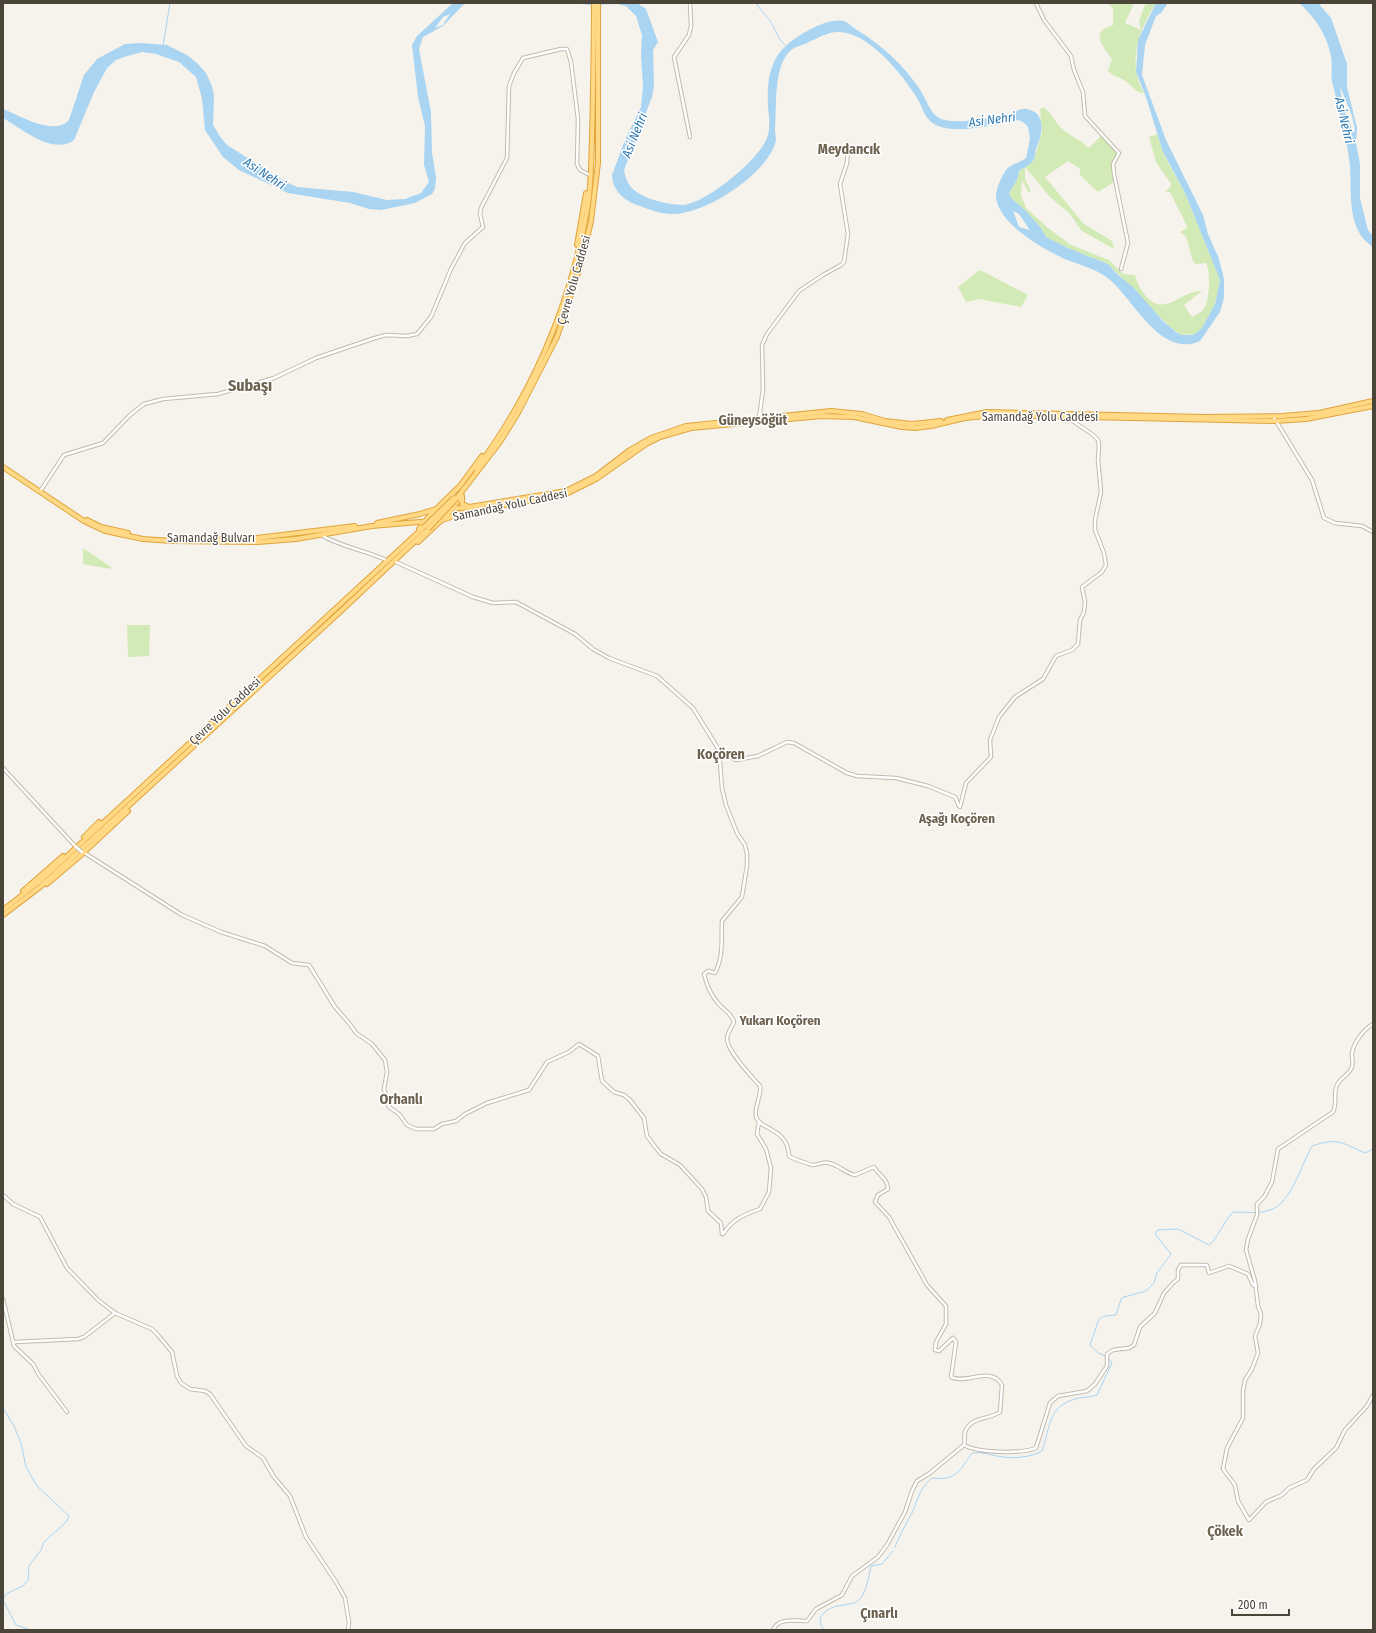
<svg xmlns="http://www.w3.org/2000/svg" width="1376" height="1633" font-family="'Fira Sans Condensed',sans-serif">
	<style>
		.green { fill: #d2eab5 }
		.water { fill: #a9d4f2; fill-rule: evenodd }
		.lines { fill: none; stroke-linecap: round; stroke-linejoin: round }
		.stream { stroke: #a9d4f2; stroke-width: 1 }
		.tertiary-casing { stroke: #c2bbae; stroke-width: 4.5 }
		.trunk-casing { stroke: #e0a43c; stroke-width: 6 }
		.tertiary { stroke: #fff; stroke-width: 2.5 }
		.trunk { stroke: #ffd985; stroke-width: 4 }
		.tertiary-bridge-casing { stroke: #c2bbae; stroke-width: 4.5; stroke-linecap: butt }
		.trunk-bridge-casing { stroke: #e0a43c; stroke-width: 6; stroke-linecap: butt }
		.tertiary-bridge { stroke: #fff; stroke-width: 2.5 }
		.trunk-bridge { stroke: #ffd985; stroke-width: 4 }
		.labels { text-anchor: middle; stroke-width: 3; stroke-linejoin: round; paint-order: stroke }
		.street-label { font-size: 12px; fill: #4b4439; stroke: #fff }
		.water-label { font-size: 13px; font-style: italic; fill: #2e7ab2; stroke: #fff }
		.neighbourhood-label { font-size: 13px; font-weight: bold; fill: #6e6250; stroke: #fff }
		.quarter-label { font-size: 14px; font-weight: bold; fill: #6e6250; stroke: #fff }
		.district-label { font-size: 16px; font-weight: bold; fill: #6e6250; stroke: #fff }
	</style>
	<rect width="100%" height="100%" fill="#f6f3ec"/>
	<!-- green -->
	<g class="green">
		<path d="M1107,3H1134L1125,23L1141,30L1139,21L1145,5L1147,3H1156C1138,31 1127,63 1144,93C1134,94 1131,82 1122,79C1116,76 1113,76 1108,71L1112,59C1103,46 1089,32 1113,25V8Z"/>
		<path d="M1043,107C1054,114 1054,122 1062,129C1070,136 1081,140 1089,148L1101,136L1118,152L1112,165L1114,182L1098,192L1080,175V169L1068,161L1045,177L1084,224L1112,241L1114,249L1082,231L1070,214L1050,197L1025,167V179L1031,191L1028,192L1022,180L1021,195L1026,208L1048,228L1071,245L1109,260L1123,274L1135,275C1137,283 1140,288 1145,295C1164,319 1181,290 1202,291L1184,305L1192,317C1196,315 1200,313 1203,310C1210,302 1211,272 1206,263L1196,264L1193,261L1186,236L1180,232L1187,228C1187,224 1173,199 1170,192H1165L1171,186V184L1156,162L1149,137L1157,134L1166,159L1185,193L1220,280L1215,304L1202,328L1195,334L1181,335L1170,327L1108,264L1068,248L1046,237L1041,228L1026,211L1011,198L1009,193L1017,180L1019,171L1034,159L1042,133L1040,109Z"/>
		<polygon points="980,270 1028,295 1021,307 979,299 966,302 958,287"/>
		<polygon points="83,548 111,567 111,569 83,564"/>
		<polygon points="127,625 150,625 149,656 128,657"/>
	</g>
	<!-- water -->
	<g class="water">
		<path d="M453,3H465L443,26L423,37L419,49L431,112L432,153L436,177L435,189L432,194L415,203L381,210L369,209L350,203L288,193L239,170L223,157L205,130L202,99L196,77L179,62L156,54L142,52L124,57L116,60L107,68L94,92L74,140C53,156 21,128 3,118V109C19,115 54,137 69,120L84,75L97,59L125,44L141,43L167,45L187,55L197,63L206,73L212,86L214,96L213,125L221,138L227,145L286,182L297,187L353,192L387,200L405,199L421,193L429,182L424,165L425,126L418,97L412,45L417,36ZM450,14L443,25L435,28L443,17Z"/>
		<path d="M575,3H637L646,9L658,42L653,50L654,85L652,97L624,170C626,186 636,194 651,199C658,202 676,205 683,205C706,203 757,161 766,140C771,130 769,117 768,108C766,64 776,46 815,27C823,23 835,19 844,21C849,23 853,28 857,30C883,46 902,64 919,88C926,98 929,112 939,118C954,126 994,117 1011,113C1015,112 1022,108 1026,109C1048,112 1042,136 1036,149C1035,152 1036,156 1034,159C1032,164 1023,168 1019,171L1017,180L1009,193L1011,198L1026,211L1041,228L1046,237L1068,248L1108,264L1118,275L1134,288L1164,322L1176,332L1181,335H1191L1195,334L1202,328L1215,304L1220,280L1185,193L1163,152L1146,97L1136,72L1138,40L1156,3H1168L1161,13L1156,16L1145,45L1142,75L1166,140L1203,215L1208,234L1219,259L1224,279V298L1220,312L1200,341C1161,359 1134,300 1109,279C1097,269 1079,265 1065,259C1043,249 997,223 996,196C996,188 1002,176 1006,170C1011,164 1020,163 1026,158L1030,139L1028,127C1026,124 1022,121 1018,120C1013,120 1006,123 1001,124C981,127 957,133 938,126C924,120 924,109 917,98C903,75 868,31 838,32C827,32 818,38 807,43C801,46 793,47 789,52C773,69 777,107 775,129C775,134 777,139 775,144C765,175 705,215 672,214C662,214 650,210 640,206C626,202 612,191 612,175L625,140L641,107L643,86L641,56L642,35L636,16L626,6L617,4L589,5ZM1013,211L1019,214L1030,230L1019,227Z"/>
		<path d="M1299,3H1318L1331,18L1347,64V87L1357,128L1356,143L1360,164V198L1368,230L1373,236V247C1346,230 1352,193 1350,166C1347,138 1339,111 1333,85C1330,76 1333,67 1331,57C1328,36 1315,17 1299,3ZM1340,86L1352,116L1355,130L1353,132L1343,107Z"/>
	</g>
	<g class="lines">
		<!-- stream -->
		<g class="stream">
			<path d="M756,3C760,10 765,14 770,21C776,29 777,38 785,45"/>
			<polyline points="163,46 170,3"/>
			<path d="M1105,1356L1098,1353L1090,1345L1099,1319L1105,1316L1116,1315L1121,1299L1124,1297L1146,1291L1154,1283L1157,1273L1171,1254L1155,1234L1158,1230L1178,1229L1209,1245C1216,1241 1224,1221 1233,1212C1244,1212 1259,1214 1270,1210C1291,1204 1302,1163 1312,1146C1338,1137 1342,1143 1365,1153L1373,1149"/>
			<polyline points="3,1408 14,1426 21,1443 26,1467 37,1486 69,1516 66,1522 44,1542 41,1550 29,1566 28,1580 23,1586 6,1594 3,1600 16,1625 31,1630"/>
			<path d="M895,1547C900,1534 906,1524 912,1513C918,1499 920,1487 932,1478C956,1481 959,1471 972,1453C982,1452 987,1454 997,1456C1011,1459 1030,1458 1042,1451C1051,1426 1047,1406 1078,1398C1085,1397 1091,1397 1097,1395L1112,1363L1108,1358"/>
			<path d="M825,1630L821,1626L820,1618C832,1598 854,1611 862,1596C867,1588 869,1576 871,1566L882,1564L893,1551"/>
		</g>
		<defs>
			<g id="tertiary">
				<polyline points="690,3 691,26 689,35 674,57 690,137"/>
				<polyline points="1036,3 1044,20 1071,56 1074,70 1083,92 1085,116 1119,153 1113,164 1114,174 1128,243 1121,269"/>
				<polyline points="1273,416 1312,480 1324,518 1335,523 1362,526 1373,532"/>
				<polyline points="759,419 763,389 762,345 767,334 799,291 823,275 841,265 844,262 848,234 840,184 847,163 848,148"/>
				<polyline points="41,490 64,455 103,443 130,415 144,404 163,399 218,394 274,378 316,358 375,338 386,335 407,336 417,334 431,317 451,269 465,243 483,227 480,214 481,208 507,158 509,86 514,73 523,58 561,49 567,49 571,62 578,119 577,164 580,170 590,175"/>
				<path d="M321,535C341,547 365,550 386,560"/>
				<path d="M396,562L473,597L493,603L516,602L575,634L593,649L609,658L657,676L693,708L719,750L722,788L726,805L737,833L745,845L747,854V865L742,897L722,921C721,939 724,956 715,973L708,971L704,974C707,985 710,994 718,1003C723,1010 731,1012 734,1022C732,1027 727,1033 727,1039C727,1051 752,1077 760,1086C762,1095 754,1107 756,1116C758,1130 788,1127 789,1156C791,1158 811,1165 813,1165C819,1165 823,1161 829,1163C839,1165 845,1173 855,1175L874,1167C879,1176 887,1177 888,1189L878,1195L875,1202L889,1217L927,1285L946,1306V1324L936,1342L935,1350L939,1351L953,1338L956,1342L951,1377C965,1385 991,1365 1002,1385L1000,1412C989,1420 971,1416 965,1432C964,1436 965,1441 964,1445L930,1473L917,1481L912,1491L905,1512L887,1545L878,1557L852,1576L842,1595L816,1609L807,1621C797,1621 778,1617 773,1630"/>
				<polyline points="719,750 736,760 758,756 787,742 794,743 847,773 857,776 896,778 928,786 955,797 959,806"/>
				<polyline points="3,768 76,847"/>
				<polyline points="960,807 966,783 991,757 990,740 999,717 1015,697 1043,679 1056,656 1072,650 1078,644 1080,620 1084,612 1085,602 1082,587 1102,572 1106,565 1104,553 1095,530 1095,520 1101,492 1098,460 1099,445 1098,440 1092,434 1071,420 1070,417"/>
				<polyline points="83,852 182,915 221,932 265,946 292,963 309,965 335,1007 349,1023 356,1033 372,1044 385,1060 387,1072 384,1089 389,1107 399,1114 407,1125 416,1129 434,1129 442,1124 456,1121 465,1114 487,1103 529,1090 547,1062 569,1052 579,1044 598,1056 602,1081 614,1092 624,1095 630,1100 644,1118 647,1136 656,1148 661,1154 680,1165 702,1189 706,1197 708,1211 721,1223 722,1234"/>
				<path d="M1373,1024C1364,1029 1353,1043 1352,1054C1352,1059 1354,1065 1351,1069C1347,1077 1338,1078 1336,1088C1334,1096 1337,1105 1333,1112L1278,1149L1272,1182L1264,1197L1257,1204V1215L1248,1239L1246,1250L1255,1281L1258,1306L1261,1314L1260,1324L1255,1336L1258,1353L1252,1369L1245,1380L1243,1391V1418L1227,1448L1223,1469L1235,1485L1238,1501L1249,1520L1266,1502L1282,1495L1289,1488L1307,1480L1314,1469L1336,1448L1345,1430L1367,1406L1373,1395"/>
				<polyline points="3,1195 13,1204 40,1217 67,1268 98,1300 115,1313 152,1329 157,1334 172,1352 177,1376 181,1383 190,1389 205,1391 210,1394 246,1446 263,1458 274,1477 290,1496 306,1537 336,1582 345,1598 349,1622 348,1630"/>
				<path d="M723,1234C733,1219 743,1215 760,1209L769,1192L771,1168L766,1149L757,1134L759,1122"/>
				<polyline points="3,1299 14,1346 33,1364 39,1375 67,1412"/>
				<polyline points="15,1342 78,1339 84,1337 115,1313"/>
				<path d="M964,1445C978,1453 1021,1454 1036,1448L1050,1403L1058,1396L1087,1391L1095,1384L1107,1366V1354L1113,1350L1129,1348L1134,1345L1140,1327L1155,1313L1164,1293L1174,1282L1178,1279V1270L1181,1265H1207L1209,1273L1229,1266L1248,1274L1253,1285L1256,1286"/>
			</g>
			<g id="trunk">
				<polyline points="577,245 586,193"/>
				<polyline points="947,420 987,412 1204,417 1282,416 1319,413 1373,401"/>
				<polyline points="3,467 84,521 105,531 143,539 173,541 258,542 296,539 372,526 442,520 469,511 564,495 596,479 646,444 660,437 691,428 822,416 854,417 902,427 915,428 931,426 965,418 996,415 1275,421 1306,419 1373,406"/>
				<path d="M476,469C531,396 568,310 585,221C591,194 591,167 592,139C593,94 594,48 594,3"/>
				<polyline points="462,496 462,504 469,507"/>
				<polyline points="457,498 500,442 518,413 557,337 581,264 591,221 598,163 598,3"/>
				<polyline points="87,520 101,527 128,533"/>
				<polyline points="377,523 420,514 436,509 463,508 566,491 596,476 630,450 651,438 686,426 831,411 862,414 885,421 912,424 941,421"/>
				<polyline points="419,529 431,514 460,486 482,456"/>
				<polyline points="176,539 257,538 355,526"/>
				<polyline points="418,542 448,514 460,498"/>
				<polyline points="84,837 99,822"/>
				<polyline points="47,884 80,856 128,811"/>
				<polyline points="23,891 63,856"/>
				<polyline points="3,910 39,882 423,528"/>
				<polyline points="3,915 40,887 342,610 428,529"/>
			</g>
		</defs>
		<!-- tertiary casing -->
		<use href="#tertiary" class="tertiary-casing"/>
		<!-- trunk casing -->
		<use href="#trunk" class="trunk-casing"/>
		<!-- tertiary -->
		<use href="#tertiary" class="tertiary"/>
		<!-- trunk -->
		<use href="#trunk" class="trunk"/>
		<defs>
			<polyline id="tertiary-bridge" points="76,847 82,852"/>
			<g id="trunk-bridge">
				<polyline points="423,528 454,498"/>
				<polyline points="428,529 457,498"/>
			</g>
		</defs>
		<!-- tertiary-bridge casing -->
		<use href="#tertiary-bridge" class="tertiary-bridge-casing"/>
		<!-- trunk-bridge casing -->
		<use href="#trunk-bridge" class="trunk-bridge-casing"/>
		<!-- tertiary-bridge -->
		<use href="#tertiary-bridge" class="tertiary-bridge"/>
		<!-- trunk-bridge -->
		<use href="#trunk-bridge" class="trunk-bridge"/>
	</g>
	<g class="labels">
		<!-- street labels -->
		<g class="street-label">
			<text transform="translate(574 280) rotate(-74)" y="4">Çevre Yolu Caddesi</text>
			<text x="1040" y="421">Samandağ Yolu Caddesi</text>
			<text transform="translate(510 505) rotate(-12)" y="4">Samandağ Yolu Caddesi</text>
			<text x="211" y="542">Samandağ Bulvarı</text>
			<text transform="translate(225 711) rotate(-43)" y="4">Çevre Yolu Caddesi</text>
		</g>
		<!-- water labels -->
		<g class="water-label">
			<text transform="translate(992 119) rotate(-7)" y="5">Asi Nehri</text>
			<text transform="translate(1345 120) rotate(77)" y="5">Asi Nehri</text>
			<text transform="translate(634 135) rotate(-68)" y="5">Asi Nehri</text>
			<text transform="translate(265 173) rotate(33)" y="5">Asi Nehri</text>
		</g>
		<!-- neighbourhood labels -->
		<g class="neighbourhood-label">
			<text x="957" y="823">Aşağı Koçören</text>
			<text x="780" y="1025">Yukarı Koçören</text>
		</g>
		<!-- quarter labels -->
		<g class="quarter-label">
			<text x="849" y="154">Meydancık</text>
			<text x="753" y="425">Güneysöğüt</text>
			<text x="721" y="759">Koçören</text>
			<text x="401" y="1104">Orhanlı</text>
			<text x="1225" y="1536">Çökek</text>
			<text x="879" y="1618">Çınarlı</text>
		</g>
		<!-- district labels -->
		<g class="district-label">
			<text x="250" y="391">Subaşı</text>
		</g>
	</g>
	<!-- border -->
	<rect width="1376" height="1633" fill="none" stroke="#4b4439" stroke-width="8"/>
	<!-- scale -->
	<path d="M1232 1609v6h57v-6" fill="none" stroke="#4b4439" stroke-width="2"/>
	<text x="1238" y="1609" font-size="12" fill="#4b4439" stroke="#ffffff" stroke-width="3" paint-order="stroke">200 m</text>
</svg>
